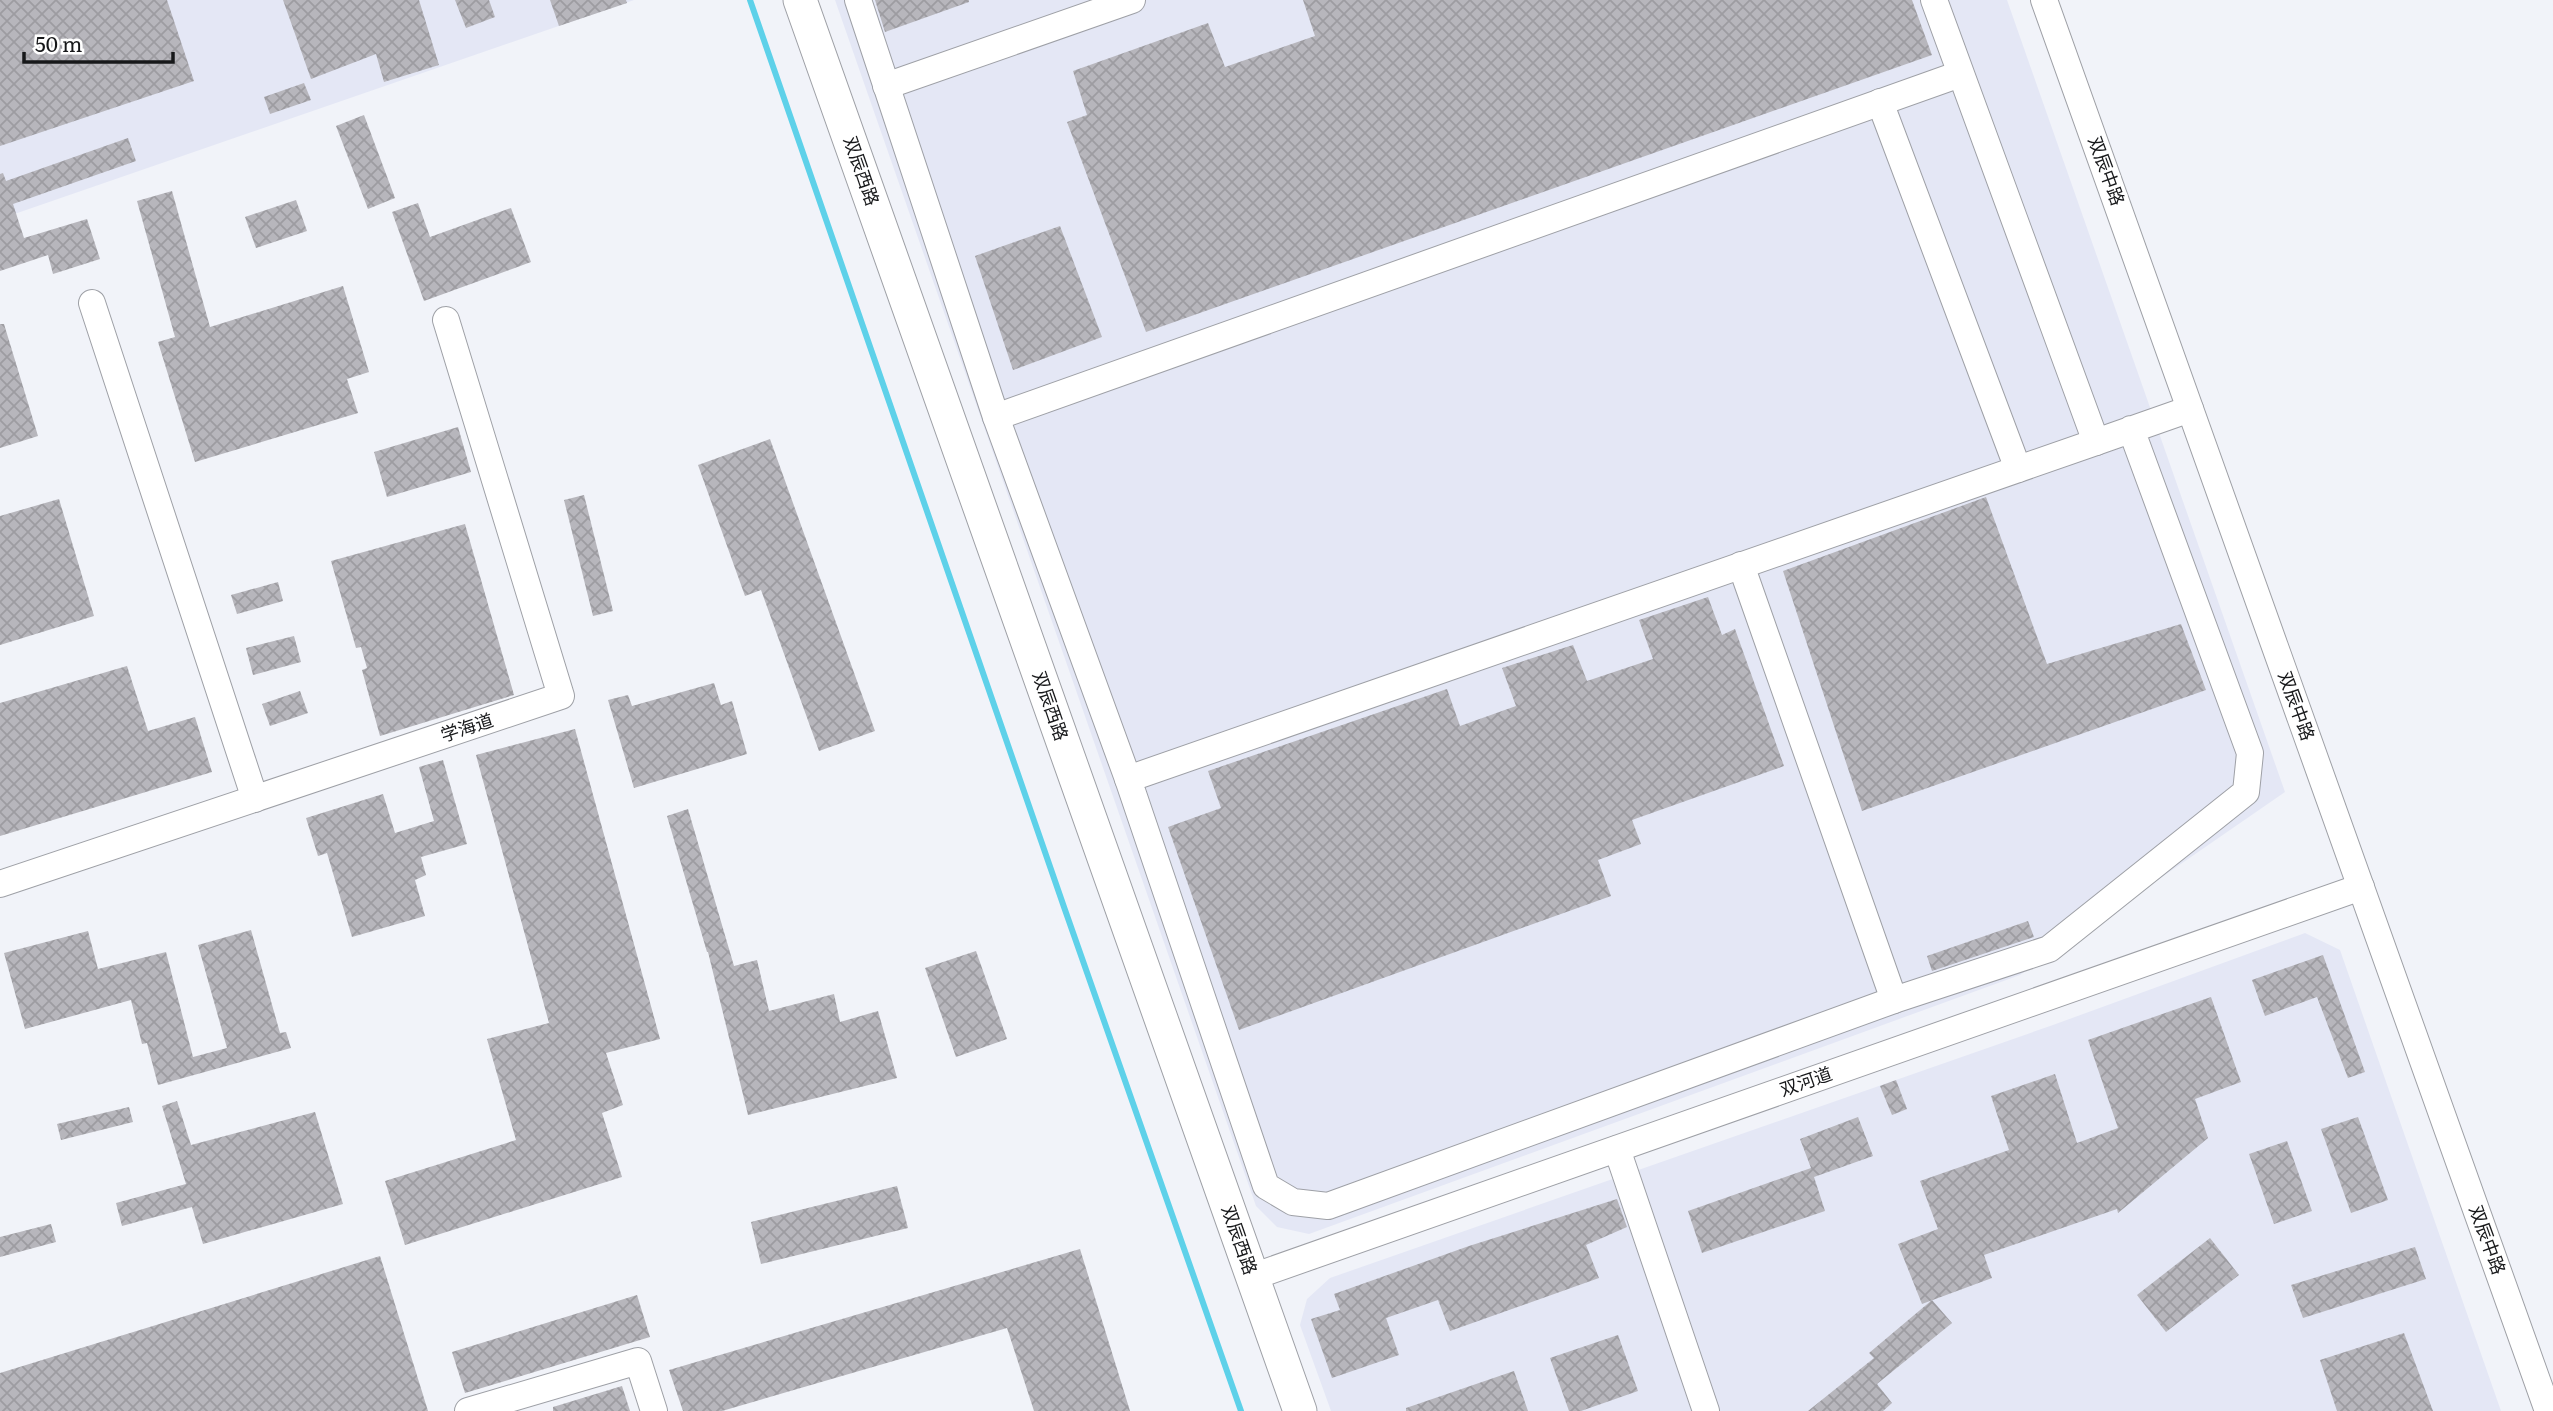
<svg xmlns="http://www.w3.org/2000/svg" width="2553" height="1411" font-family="Literata,'Noto Sans SC',serif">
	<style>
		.built { fill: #e4e7f5 }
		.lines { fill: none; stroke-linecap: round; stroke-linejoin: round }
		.stream { stroke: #5ed1e9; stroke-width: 6 }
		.building { fill: url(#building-cross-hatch) }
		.minor-casing { stroke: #9ea0a6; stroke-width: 28 }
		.major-casing { stroke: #9ea0a6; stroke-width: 35 }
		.minor { stroke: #fff; stroke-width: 26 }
		.major { stroke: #fff; stroke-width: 33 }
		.labels { text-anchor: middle; stroke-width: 6; stroke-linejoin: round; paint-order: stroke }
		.street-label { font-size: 18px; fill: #17181a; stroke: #fff }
	</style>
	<defs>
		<pattern id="building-cross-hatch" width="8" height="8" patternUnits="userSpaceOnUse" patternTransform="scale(1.75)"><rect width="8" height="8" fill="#b7b6bc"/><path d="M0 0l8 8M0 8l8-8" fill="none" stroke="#9d9ca1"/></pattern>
	</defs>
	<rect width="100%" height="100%" fill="#f1f3f9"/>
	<!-- built -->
	<g class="built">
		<polygon points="0,0 634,0 0,219"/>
		<polygon points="835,0 2007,0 2285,792 2020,975 1309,1234 1277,1227 1256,1206"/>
		<polygon points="2305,933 2340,950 2501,1411 1331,1411 1300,1325 1307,1299 1330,1278 2053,1025"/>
	</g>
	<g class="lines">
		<!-- stream -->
		<polyline class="stream" points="750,0 1064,907 1241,1411"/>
	</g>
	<!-- building -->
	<g class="building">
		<polygon points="0,0 167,0 194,81 0,146"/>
		<polygon points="283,0 419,0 439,65 384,82 376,54 311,79"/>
		<polygon points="455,0 489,0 495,17 466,28"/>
		<polygon points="550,0 626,0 627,3 559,26"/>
		<polygon points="875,0 969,0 969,2 885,32"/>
		<polygon points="1303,0 1912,0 1932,55 1146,332 1067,122 1087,115 1073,71 1208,23 1225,67 1315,36"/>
		<polygon points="304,83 311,100 270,114 264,97"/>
		<polygon points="364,115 395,198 368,209 336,126"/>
		<polygon points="128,138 136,161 13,204 24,238 87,219 100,259 53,274 48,255 0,271 0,174 3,173 6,181"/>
		<polygon points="172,191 210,327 343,286 369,372 347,379 358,413 195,462 158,342 175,337 137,201"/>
		<polygon points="296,200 307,231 256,248 245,217"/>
		<polygon points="418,203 430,237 511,208 531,262 424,301 392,212"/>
		<polygon points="1060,226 1102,337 1013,370 975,256"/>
		<polygon points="0,324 4,324 38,436 0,448"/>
		<polygon points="458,427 471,472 387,497 374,452"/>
		<polygon points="770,439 875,731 819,751 761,590 745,596 698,465"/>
		<polygon points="584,495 613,611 593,616 564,500"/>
		<polygon points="1986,497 2047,664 2181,624 2206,690 1862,811 1783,571"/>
		<polygon points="59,499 94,616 0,645 0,516"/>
		<polygon points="465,524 514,695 380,736 362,670 367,668 361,647 356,648 331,561"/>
		<polygon points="278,582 283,601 237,614 231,595"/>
		<polygon points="1708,597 1722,635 1735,629 1784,766 1632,820 1641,844 1598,860 1611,896 1239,1030 1168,827 1221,808 1208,771 1447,689 1460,726 1516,706 1502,668 1573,645 1587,681 1653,659 1639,620"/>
		<polygon points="294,636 301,662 253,675 246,648"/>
		<polygon points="127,666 148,731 195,717 212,772 0,836 0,703"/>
		<polygon points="714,683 721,705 732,701 747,754 634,788 608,700 628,695 632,706"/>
		<polygon points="300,691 308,713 270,726 262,704"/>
		<polygon points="575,729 660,1039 606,1053 623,1105 602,1113 622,1177 405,1245 385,1181 516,1140 487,1039 549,1023 476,755"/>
		<polygon points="443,760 467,844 421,857 426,875 415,880 425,916 352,937 327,853 318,856 306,818 383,794 395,833 434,821 419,767"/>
		<polygon points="688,809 734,966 757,960 769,1011 834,994 840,1022 878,1011 897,1078 748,1115 708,952 707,952 667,816"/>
		<polygon points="2028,921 2034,937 1932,971 1927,956"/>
		<polygon points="251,930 280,1033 286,1032 291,1048 158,1085 147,1043 142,1044 131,1000 25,1029 4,953 88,931 98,969 166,952 193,1057 227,1048 198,945"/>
		<polygon points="976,951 1007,1039 956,1057 925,968"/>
		<polygon points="2323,955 2365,1072 2348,1078 2317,997 2265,1016 2252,980"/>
		<polygon points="2211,997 2241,1082 2195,1099 2208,1138 2118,1213 2117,1209 1984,1255 1992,1278 1922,1304 1898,1244 1938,1229 1920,1181 2009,1150 1991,1096 2055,1074 2077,1143 2118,1128 2088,1040"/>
		<polygon points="1896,1080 1907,1109 1892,1115 1880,1086"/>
		<polygon points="177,1101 191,1145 315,1112 343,1204 203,1244 192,1207 122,1226 116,1203 186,1184 162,1106"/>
		<polygon points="129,1107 133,1122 61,1140 57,1124"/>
		<polygon points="1858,1117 1873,1156 1814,1177 1825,1211 1702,1253 1688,1211 1811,1168 1800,1139"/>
		<polygon points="2358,1117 2388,1200 2351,1213 2321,1129"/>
		<polygon points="2287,1141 2312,1211 2274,1224 2249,1154"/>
		<polygon points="897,1186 908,1228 761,1264 751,1222"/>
		<polygon points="1617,1199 1627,1227 1586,1245 1599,1278 1450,1331 1438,1300 1386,1318 1399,1355 1332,1378 1311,1319 1340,1310 1334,1294 1469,1246"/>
		<polygon points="51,1224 56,1242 0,1257 0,1237"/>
		<polygon points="2210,1238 2239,1275 2166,1332 2137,1295"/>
		<polygon points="2415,1247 2426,1279 2303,1318 2291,1285"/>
		<polygon points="1080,1249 1130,1411 1034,1411 1007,1328 722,1411 683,1411 669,1370"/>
		<polygon points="380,1256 428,1411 0,1411 0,1373"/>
		<polygon points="637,1295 650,1337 465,1393 452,1352"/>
		<polygon points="1932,1300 1952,1323 1877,1384 1892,1403 1883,1411 1808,1411 1874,1358 1869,1353"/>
		<polygon points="2404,1333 2433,1411 2337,1411 2320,1360"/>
		<polygon points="1618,1335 1638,1391 1581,1411 1569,1411 1550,1358"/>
		<polygon points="1514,1371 1528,1411 1406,1411 1406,1408"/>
		<polygon points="622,1386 630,1411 553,1411 553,1407"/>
	</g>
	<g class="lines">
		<defs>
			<g id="minor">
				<polyline points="858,0 996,417 1128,779"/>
				<polyline points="1934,0 2096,442"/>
				<polyline points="2044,0 2548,1411"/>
				<polyline points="886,86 1132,0"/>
				<polyline points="1880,102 2018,469"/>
				<polyline points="92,303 255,799"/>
				<polyline points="996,417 1960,74"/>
				<polyline points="2131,429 2250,753 2246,792 2049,949 1894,1000 1328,1206 1293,1202 1266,1186 1128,779 2096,442 2190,409"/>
				<polyline points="1741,565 1894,1000"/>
				<polyline points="0,884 561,696 446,320"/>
				<polyline points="1617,1149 1706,1411"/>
				<polyline points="1252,1277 2361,887"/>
				<polyline points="468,1411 638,1361 654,1411"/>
			</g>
			<polyline id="major" points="800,0 1300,1411"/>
		</defs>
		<!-- minor casing -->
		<use href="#minor" class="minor-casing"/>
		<!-- major casing -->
		<use href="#major" class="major-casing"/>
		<!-- minor -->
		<use href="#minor" class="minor"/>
		<!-- major -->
		<use href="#major" class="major"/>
	</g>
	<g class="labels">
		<!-- street labels -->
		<g class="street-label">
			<text transform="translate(861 171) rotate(71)" y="6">双辰西路</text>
			<text transform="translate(2106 171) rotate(70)" y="6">双辰中路</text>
			<text transform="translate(1050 706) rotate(71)" y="6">双辰西路</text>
			<text transform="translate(2296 706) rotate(70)" y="6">双辰中路</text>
			<text transform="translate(467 728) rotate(-18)" y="6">学海道</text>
			<text transform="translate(1806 1082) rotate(-19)" y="6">双河道</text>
			<text transform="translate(1239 1240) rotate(71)" y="6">双辰西路</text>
			<text transform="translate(2487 1240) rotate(70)" y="6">双辰中路</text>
		</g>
	</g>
	<!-- scale -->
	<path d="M24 52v10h149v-10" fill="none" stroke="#17181a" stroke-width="3.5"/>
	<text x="35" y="52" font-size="21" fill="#17181a" stroke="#ffffff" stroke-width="5" paint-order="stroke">50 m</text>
</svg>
